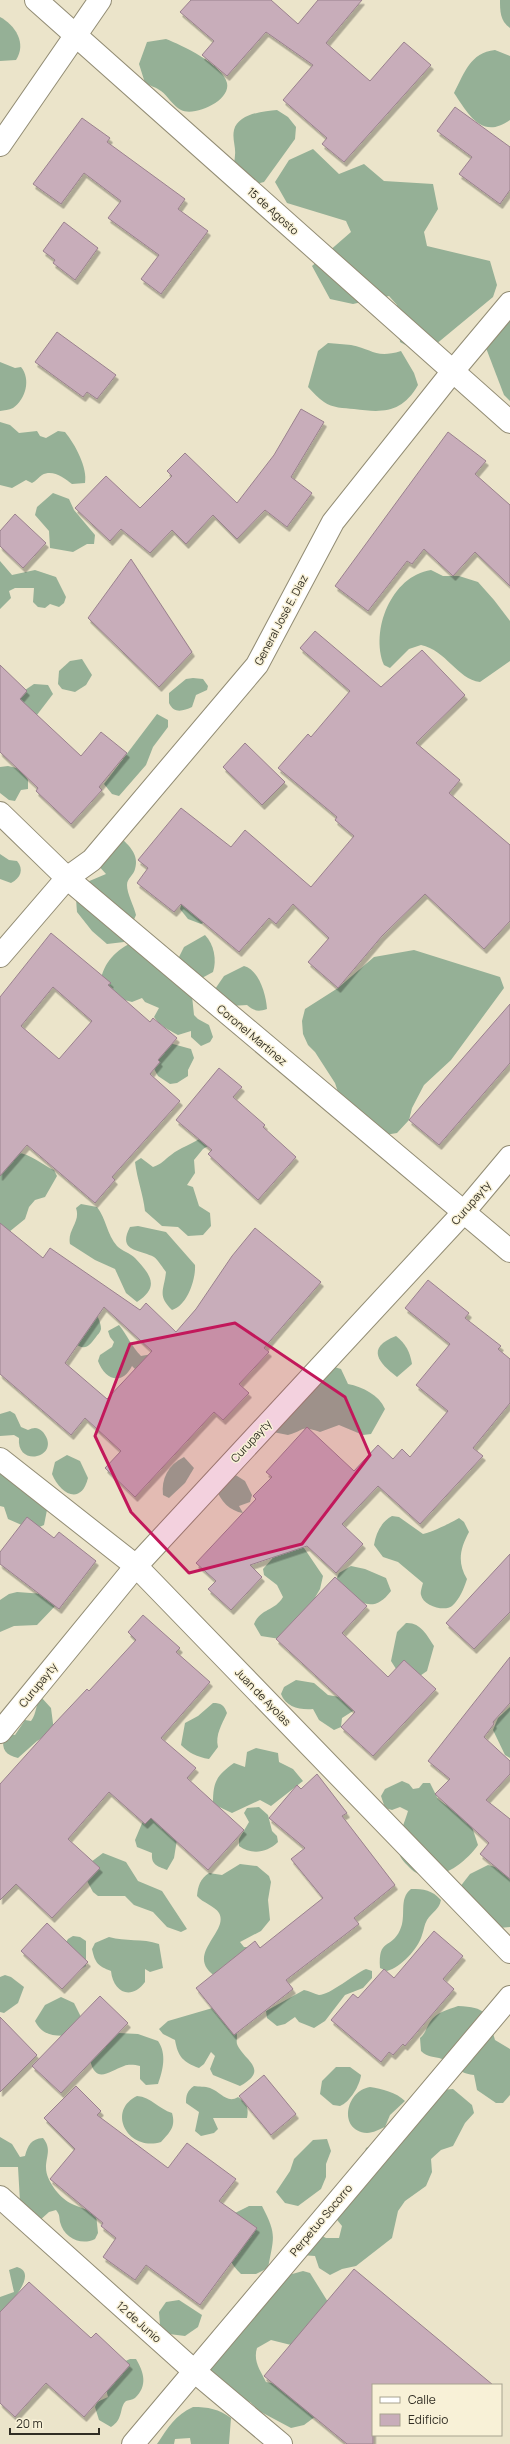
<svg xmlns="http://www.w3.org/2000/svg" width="510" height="2444" font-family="Manrope,sans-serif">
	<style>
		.forest { fill: #95b096 }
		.building { fill: #c8adba; stroke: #9a818d; fill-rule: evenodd; filter: url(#shadow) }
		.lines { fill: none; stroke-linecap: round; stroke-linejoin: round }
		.minor-casing { stroke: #928c74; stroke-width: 24 }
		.minor { stroke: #fff; stroke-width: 22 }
		.marked { fill: #c2185b; fill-opacity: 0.2; stroke: #c2185b; stroke-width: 3; stroke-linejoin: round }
		.labels { text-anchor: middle; stroke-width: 3; stroke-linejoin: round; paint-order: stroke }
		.street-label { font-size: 11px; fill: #302d23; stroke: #f8f1d7 }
	</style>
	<defs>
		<filter id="shadow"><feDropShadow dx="2.5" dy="4.5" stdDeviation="0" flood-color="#0004"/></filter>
	</defs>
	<rect width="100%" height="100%" fill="#ebe4ca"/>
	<!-- forest -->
	<g class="forest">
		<path d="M500,0H510V28C500,21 500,11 500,0Z"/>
		<path d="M0,17C15,25 27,43 16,60L0,61Z"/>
		<path d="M166,39C182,45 223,65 227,83C231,101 194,117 181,110C173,106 168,96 161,91C156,87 150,86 145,83L139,64L147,42Z"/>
		<path d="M495,50L510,56V120C482,140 469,115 454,93C465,72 470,53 495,50Z"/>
		<path d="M277,110L288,117L296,127L295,139L264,182L252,185L232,171C233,166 235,160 235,155C236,147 232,139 234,130C238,114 263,111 277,110Z"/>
		<polygon points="313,149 339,174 364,164 384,181 433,184 438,209 424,232 427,246 490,261 497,285 493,297 435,345 411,348 400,342 397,305 389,296 353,304 330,299 312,266 351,232 346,221 287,203 275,182 289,160"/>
		<polygon points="510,302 510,401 504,395 486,348"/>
		<path d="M328,343C336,344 344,344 351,345C373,349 375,359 401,351L414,373L418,385C402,413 383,413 354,409C344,408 332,408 324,402C318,398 313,392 308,387L318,351Z"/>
		<path d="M0,362L15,368L21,367C31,379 26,399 13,408C9,410 4,410 0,411Z"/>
		<path d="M0,422L10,425L19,433L37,431L40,436L46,438L58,431L65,432C75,444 88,468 85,483L72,484C64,478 53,469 42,475C39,477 36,481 32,483L26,480L12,488L0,485Z"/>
		<polygon points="53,493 69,499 74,510 95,535 94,544 87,544 73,552 50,548 49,531 35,515 37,507"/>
		<polygon points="0,561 12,575 35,570 56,577 66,597 64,603 59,607 50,604 45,608 38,607 33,602 34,588 15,588 9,591 11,598 0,609"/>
		<path d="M431,570L443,576H459L478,582L494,600L510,621V661L480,682C457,679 446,650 421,645L409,649L390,668L384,665C370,631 391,576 431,570Z"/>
		<polygon points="82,659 92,675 86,685 75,692 62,689 58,684 59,671 70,661"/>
		<path d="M193,678L203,679L208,686L207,690L196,695L192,707C183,711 174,714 169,703V693L186,679Z"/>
		<polygon points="34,684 48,685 53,694 30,724 0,707"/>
		<polygon points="157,714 168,720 168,727 153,747 146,765 119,796 112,794 104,784"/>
		<polygon points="8,766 21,769 28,780 28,789 21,790 15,801 9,800 0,793 0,767"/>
		<path d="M117,835C127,843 140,854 135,869C134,875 127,878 127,885C127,894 134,906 136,915L124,942L107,944L92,931L77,912L76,899L87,882L106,874L97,864Z"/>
		<path d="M0,854L9,860L17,861C24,869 21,878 11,883L0,879Z"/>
		<polygon points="182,902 207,921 201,924 188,919 180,909"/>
		<path d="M205,935C214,944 217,960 213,972L202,978L177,961L184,947Z"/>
		<path d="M135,941L192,996L194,1015L198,1019L209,1025L213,1037L210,1042L201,1046L191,1037V1031L178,1035C169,1030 160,1026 154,1017L159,1008L145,1002L142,998L132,1002L117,998L100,983C104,961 116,950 135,941Z"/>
		<polygon points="414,950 500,977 504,988 451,1060 424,1085 412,1108 409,1120 397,1133 385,1135 343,1107 335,1083 315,1052 308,1045 303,1034 302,1021 305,1009 338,988 374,957"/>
		<path d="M244,966C259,970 266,994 267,1009C258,1012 254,1011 247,1005L231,1006L213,992L224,976Z"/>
		<polygon points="173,1044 191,1049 194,1058 188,1070 188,1076 177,1083 170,1084 158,1076 153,1067 166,1045"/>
		<path d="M204,1135L213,1143L203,1149L194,1160L195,1173L187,1185L193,1187L199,1206L210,1213L211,1226L203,1235L188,1236L178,1227L162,1226L145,1211C143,1194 137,1179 135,1162L141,1158L153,1167C162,1164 164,1160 171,1155C180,1147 193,1145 204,1135Z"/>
		<path d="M16,1153C29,1152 42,1165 54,1170L57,1176L45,1197L35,1200L29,1207L25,1219L9,1232L0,1249V1174Z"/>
		<path d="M81,1204L97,1207C106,1218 107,1235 117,1246C122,1251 130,1253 135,1258C151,1275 160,1287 137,1302L126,1293L115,1269L95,1260L70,1244C67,1230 81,1222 76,1208Z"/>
		<path d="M138,1226L166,1232L195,1265C196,1279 187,1306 172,1310C157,1295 164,1291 166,1272C163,1268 158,1260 154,1257C139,1249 117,1252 130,1227Z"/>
		<path d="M94,1307C96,1314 101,1322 101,1329C100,1333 98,1334 96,1337C89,1346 85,1352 73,1342Z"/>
		<path d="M119,1325C127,1335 132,1347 141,1356L152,1354L136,1370L132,1366C122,1386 105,1380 98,1361L100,1355L112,1347L114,1342L110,1337L108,1331Z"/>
		<path d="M396,1336C406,1344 410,1352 412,1364L397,1377C379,1363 365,1348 396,1336Z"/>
		<path d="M331,1366L341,1369L348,1384C363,1387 379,1395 385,1409L371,1434L363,1435L339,1425L320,1432C298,1425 307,1430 288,1435L273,1432Z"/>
		<path d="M10,1411L15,1414L21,1427L28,1430C34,1427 38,1427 43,1432C63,1457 16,1469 19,1438L14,1435L0,1436V1414Z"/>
		<path d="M67,1455L80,1461L88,1478C81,1506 60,1494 52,1474L55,1462Z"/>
		<path d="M184,1457L194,1468L185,1483L169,1498L163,1495C161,1479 168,1465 184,1457Z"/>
		<polygon points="0,1467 45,1500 47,1510 44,1525 33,1530 8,1519 4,1507 0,1506"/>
		<path d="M234,1474L245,1481L252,1495L250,1502L239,1506L243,1513C230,1511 220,1501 216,1488Z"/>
		<path d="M392,1516L399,1517L423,1534C430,1533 453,1522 459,1518L464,1522L469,1532C460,1549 457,1562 467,1579C464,1588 460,1599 452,1606C445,1612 423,1606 421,1595C420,1592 422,1587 423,1583L398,1562L383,1557L374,1545C376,1533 381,1522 392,1516Z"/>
		<path d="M298,1545L304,1548L323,1576L320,1589L313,1601L280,1639L261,1636L254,1624C261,1608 275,1611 283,1597L277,1585L264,1575L263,1569L279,1551Z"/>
		<path d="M351,1566L365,1569L386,1578L391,1591C371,1618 355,1598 334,1584L339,1573Z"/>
		<polygon points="17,1592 44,1594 57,1604 37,1625 14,1626 0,1632 0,1600 9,1594"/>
		<path d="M406,1623C420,1622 427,1635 434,1646L427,1671L414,1680L398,1672L391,1661L397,1632Z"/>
		<path d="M296,1680L314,1683L328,1695L351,1699L354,1704L353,1711L342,1718L341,1727L334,1730L319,1720L313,1709C299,1710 286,1707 281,1694L284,1687Z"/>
		<path d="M41,1697L51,1708L54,1731L37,1741L18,1758C6,1755 1,1750 4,1737L9,1734L15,1735L25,1720L31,1721C37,1713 35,1705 41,1697Z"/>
		<path d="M213,1703C221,1703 224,1705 227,1713C222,1724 215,1735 218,1747L209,1759C197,1757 189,1753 181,1745L185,1723L198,1716Z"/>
		<polygon points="510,1707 510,1758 505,1755 493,1730 498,1718"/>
		<path d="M256,1748L278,1753L279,1762L293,1769L303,1781L271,1806L260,1800L232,1813L213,1804C213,1782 216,1776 234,1763L245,1767L247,1752Z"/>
		<path d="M402,1781L409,1784L413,1789L419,1788L423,1783H430L438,1799L471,1824L478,1845C464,1865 430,1890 409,1867C404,1862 399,1857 398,1849C397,1838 405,1822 408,1811L400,1807L392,1810L385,1808L381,1796L385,1789Z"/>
		<path d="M259,1807L268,1815L272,1831L277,1836L278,1842C267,1853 251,1855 239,1846V1839L249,1822L244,1813L247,1808Z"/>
		<path d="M168,1808L179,1827L174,1858L167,1870C157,1866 151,1865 152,1853L137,1847L135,1840L143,1821Z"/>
		<polygon points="103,1853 126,1862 138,1881 162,1891 187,1929 181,1932 167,1927 153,1912 134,1905 125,1896 98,1896 93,1892 86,1879 91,1862"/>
		<path d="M240,1864L257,1866L269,1876L271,1882L268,1900L270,1920L261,1931L240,1942L244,1947H254L218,1978C181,1956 230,1932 219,1913C215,1906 203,1903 197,1896C198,1886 200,1879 209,1873L222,1875Z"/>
		<polygon points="488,1865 510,1871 510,1927 499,1928 456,1892 470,1874"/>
		<path d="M411,1889C424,1889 432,1890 441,1900C439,1910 432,1912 427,1920C424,1925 424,1930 422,1935C418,1949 401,1967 387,1971L380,1968C378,1937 391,1950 400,1930C407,1916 398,1899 411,1889Z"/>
		<polygon points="73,1936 80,1937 86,1941 86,1966 80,1970 70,1967 61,1950 68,1939"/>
		<path d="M109,1937C126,1942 142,1938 159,1944L163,1968L150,1972L145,1969V1982C131,2001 113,1992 111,1971C98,1966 95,1963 92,1949L95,1943Z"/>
		<path d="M366,1969L372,1971V1978L363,1988L345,1995L325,2021L314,2028L299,2022L295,2017L285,2024L277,2026L267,2018L266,2011L304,1990C309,1991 315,1994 319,1995C330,1995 354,1974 366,1969Z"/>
		<polygon points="5,1975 11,1977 24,1987 18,2003 4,2013 0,2012 0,1977"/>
		<path d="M61,1997L74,2003L84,2023L75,2035C59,2036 43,2038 35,2021L45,2005Z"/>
		<path d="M458,2006C489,2007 487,2015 495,2040L510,2049V2095L503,2103H496L477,2090L474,2075C454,2072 456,2065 442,2059C434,2056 428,2058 421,2051L420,2038C426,2033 426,2028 430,2022C437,2012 447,2010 458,2006Z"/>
		<path d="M216,2007C222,2014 234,2023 236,2031C238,2035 236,2040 237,2044C243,2060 271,2069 240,2086L213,2075L210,2069L215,2056L211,2052L204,2064L199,2068C183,2062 178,2057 175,2040L163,2034L159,2029L168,2021Z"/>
		<path d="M119,2033L138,2034L158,2041C167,2054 163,2070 158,2084L146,2085L140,2079V2066C135,2065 129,2064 124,2066C109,2071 96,2085 90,2060L104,2036Z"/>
		<path d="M336,2067H350L361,2075C360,2085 350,2102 340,2106L333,2105L320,2094L322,2081Z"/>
		<path d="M194,2086C199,2087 205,2086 210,2088C221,2092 227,2104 238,2097C247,2102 249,2109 247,2118H213L218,2129L214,2133L201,2136L195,2131L199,2112L186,2103C186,2095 187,2091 194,2086Z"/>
		<path d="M370,2087C382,2089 396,2092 405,2101L390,2115L385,2127C380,2129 373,2133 367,2133C338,2131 345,2091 370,2087Z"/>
		<polygon points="453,2089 472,2105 474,2113 465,2123 453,2146 441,2150 431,2159 432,2172 426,2186 405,2201 398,2211 392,2238 356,2266 342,2269 330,2275 319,2268 315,2256 301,2255 314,2232 326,2238 339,2238 342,2226 334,2216 358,2173 366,2148 376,2143 441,2090"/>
		<path d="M137,2096C151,2097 159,2109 172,2113C176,2127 170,2132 161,2142C128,2152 106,2111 137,2096Z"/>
		<path d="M0,2137L12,2144L20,2157L25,2156C28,2145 31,2139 43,2138C52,2149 46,2156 46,2168C46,2180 59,2197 70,2203C78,2207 87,2209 96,2214L98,2233L95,2239C81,2246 64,2238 60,2222C59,2216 60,2215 56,2210L49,2212L39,2221L20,2202L18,2167H0Z"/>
		<polygon points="327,2139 331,2151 326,2164 326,2177 321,2189 298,2206 285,2203 276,2192 290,2171 294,2159 313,2140"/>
		<path d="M249,2206H262C277,2235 274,2236 268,2268L256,2274H241C219,2253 228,2239 235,2213Z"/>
		<path d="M17,2267C40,2273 7,2307 0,2315V2297L14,2292L9,2270Z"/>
		<path d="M303,2271L310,2273L328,2302L295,2346L271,2340L257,2348C253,2361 260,2370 266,2382L287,2386L316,2416L304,2425L291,2428L261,2412L250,2402L240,2400L204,2369L285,2276Z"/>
		<polygon points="179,2300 202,2315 198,2327 185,2336 169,2334 160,2325 159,2312 166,2302"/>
		<path d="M130,2359H136C144,2372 148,2386 135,2398C132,2400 128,2400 126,2401C119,2407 124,2419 111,2427L99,2420L95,2407L97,2402L108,2397L105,2385L119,2364Z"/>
		<path d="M193,2407C208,2407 219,2409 231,2418L229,2444H191L190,2438L175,2439L174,2444H157C168,2428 175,2415 193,2407Z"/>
	</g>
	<!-- building -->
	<g class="building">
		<polygon points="191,0 271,0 298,24 318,0 362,0 326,43 370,81 404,42 431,65 344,162 322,144 327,138 283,100 313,65 266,32 227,76 202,55 214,41 180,12"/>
		<polygon points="455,107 510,147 510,190 500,204 459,174 472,157 437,131"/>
		<polygon points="82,118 110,138 107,142 185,199 178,209 208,231 161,294 141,279 159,255 108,218 121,201 84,173 61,204 33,184"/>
		<polygon points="64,222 98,248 75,280 53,263 55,260 43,251"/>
		<polygon points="57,332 116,375 97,399 87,392 83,397 35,362"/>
		<polygon points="301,409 324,422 291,477 312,493 287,527 265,510 237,539 213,515 186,544 172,530 150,553 121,529 110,541 75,508 106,476 140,508 172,476 167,471 185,453 237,503 274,455"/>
		<polygon points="448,432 486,461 475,474 510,505 510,586 475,552 453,576 424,549 412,564 407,561 368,611 335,586"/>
		<polygon points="15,514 46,543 23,568 0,546 0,531"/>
		<polygon points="131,559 192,652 159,687 88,618"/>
		<polygon points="315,631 381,687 422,650 465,695 416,743 460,780 449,793 510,845 510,921 484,949 425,894 382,936 338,988 308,962 329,938 293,904 276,924 269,918 239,952 181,904 174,912 137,883 148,868 138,860 181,808 231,847 245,830 311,887 354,836 335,820 337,817 278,768 308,734 311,737 350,691 300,648"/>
		<polygon points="0,665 27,691 20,699 81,756 101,732 127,753 99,787 102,790 71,824 36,791 38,788 0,752"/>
		<polygon points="245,743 285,782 262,805 223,767"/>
		<path d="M51,933L111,983L108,985L150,1022L153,1018L177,1038L158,1060L160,1062L150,1074L180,1101L112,1177L115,1180L95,1203L27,1145L0,1176V997ZM53,987L92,1021L59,1059L21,1026Z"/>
		<polygon points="510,1004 510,1063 439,1145 409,1120"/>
		<polygon points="219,1068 242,1087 233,1097 265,1125 263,1127 296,1157 258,1200 208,1154 212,1150 176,1120"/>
		<path d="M0,1223L43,1258L50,1248L140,1310L146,1303L176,1332L196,1309L232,1256L255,1228L321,1282L264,1348L269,1352L239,1384L249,1393L223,1420L214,1412L135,1497L105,1468L121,1451L85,1418L71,1435L0,1374ZM104,1307L152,1351L107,1399L65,1363Z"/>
		<polygon points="428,1280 469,1313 465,1318 501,1346 498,1349 510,1359 510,1403 473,1448 483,1456 420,1524 378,1486 342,1524 363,1544 336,1573 307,1546 250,1565 262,1577 231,1610 208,1589 216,1581 196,1563 256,1499 253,1496 272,1477 266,1472 307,1427 354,1471 378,1445 393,1459 402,1449 410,1457 448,1411 416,1385 450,1344 405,1308"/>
		<polygon points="27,1517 54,1538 59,1532 96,1561 59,1609 0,1564 0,1552"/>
		<polygon points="510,1554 510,1612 474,1649 446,1623"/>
		<polygon points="335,1577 367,1606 342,1633 388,1677 404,1660 436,1689 373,1756 341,1727 355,1712 276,1639"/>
		<polygon points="143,1615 180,1648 176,1652 210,1682 161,1738 196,1768 187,1778 244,1830 208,1870 151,1818 145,1824 109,1792 68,1839 100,1868 52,1918 16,1884 0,1900 0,1784 54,1724 87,1689 89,1691 136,1640 128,1632"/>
		<polygon points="510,1657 510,1703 493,1722 494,1724 484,1737 510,1761 510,1774 486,1800 510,1819 510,1879 480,1854 489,1843 435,1794 450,1779 428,1761"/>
		<polygon points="317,1774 347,1813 342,1816 395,1885 354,1918 359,1924 286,1980 293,1989 234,2035 196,1988 255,1941 260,1948 323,1898 291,1859 305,1848 269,1818 297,1785 301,1789"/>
		<polygon points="47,1923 88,1962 62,1989 21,1951"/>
		<polygon points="434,1931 463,1956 443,1979 454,1989 405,2046 403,2044 393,2055 389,2052 381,2062 331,2020 353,1994 358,1998 384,1969 394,1978"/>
		<polygon points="100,1996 128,2023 61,2093 32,2066"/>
		<polygon points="0,2017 37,2055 0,2092"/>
		<polygon points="264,2075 296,2114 271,2135 239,2096"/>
		<polygon points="76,2086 101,2111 97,2115 168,2168 187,2143 236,2179 219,2201 257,2228 200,2305 146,2265 135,2280 103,2257 116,2238 101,2226 103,2223 50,2179 75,2149 44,2118"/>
		<polygon points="354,2269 493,2385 373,2385 373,2444 347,2444 264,2376"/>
		<polygon points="29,2282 91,2338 96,2333 130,2365 84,2417 46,2383 15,2417 0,2403 0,2312"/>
	</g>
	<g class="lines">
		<defs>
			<g id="minor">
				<polyline points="36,0 510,422"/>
				<polyline points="0,145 100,0"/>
				<polyline points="0,813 67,878 510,1251"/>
				<polyline points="0,956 67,878 92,860 257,665 333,522 453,371 510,303"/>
				<polyline points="0,1459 136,1566 510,1952"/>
				<polyline points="0,1732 136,1566 463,1213 510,1157"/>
				<polyline points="0,2197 193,2370 281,2444"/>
				<polyline points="133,2444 510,1997"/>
			</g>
		</defs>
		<!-- minor casing -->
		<use href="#minor" class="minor-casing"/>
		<!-- minor -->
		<use href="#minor" class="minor"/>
	</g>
	<!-- marked area -->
	<path class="marked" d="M235,1323L345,1397L370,1455L302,1544L189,1573L131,1512L95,1436L130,1344Z"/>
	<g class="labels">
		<!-- street labels -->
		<g class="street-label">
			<text transform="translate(273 211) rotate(42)" y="4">15 de Agosto</text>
			<text transform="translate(281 620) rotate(-62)" y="4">General José E. Diaz</text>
			<text transform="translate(252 1035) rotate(40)" y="4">Coronel Martínez</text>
			<text transform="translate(471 1203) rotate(-49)" y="4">Curupayty</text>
			<text transform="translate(251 1441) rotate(-47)" y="4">Curupayty</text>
			<text transform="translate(38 1685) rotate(-51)" y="4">Curupayty</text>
			<text transform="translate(263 1697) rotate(46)" y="4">Juan de Ayolas</text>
			<text transform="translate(321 2220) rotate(-50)" y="4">Perpetuo Socorro</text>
			<text transform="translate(139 2322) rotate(42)" y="4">12 de Junio</text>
		</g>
	</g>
	<!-- legend -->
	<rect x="372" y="2384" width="130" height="52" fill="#f8f1d7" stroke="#a8a38f"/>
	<rect x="380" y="2397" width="20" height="6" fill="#ffffff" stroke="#a8a38f"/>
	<text x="408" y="2404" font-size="12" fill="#302d23">Calle</text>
	<rect x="380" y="2414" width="20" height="12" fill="#c8adba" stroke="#a8a38f"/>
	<text x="408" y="2424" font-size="12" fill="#302d23">Edificio</text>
	<!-- scale -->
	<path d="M10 2428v6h89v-6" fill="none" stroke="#302d23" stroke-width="2"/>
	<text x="16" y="2428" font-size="12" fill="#302d23" stroke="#f8f1d7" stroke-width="3" paint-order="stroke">20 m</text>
</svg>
